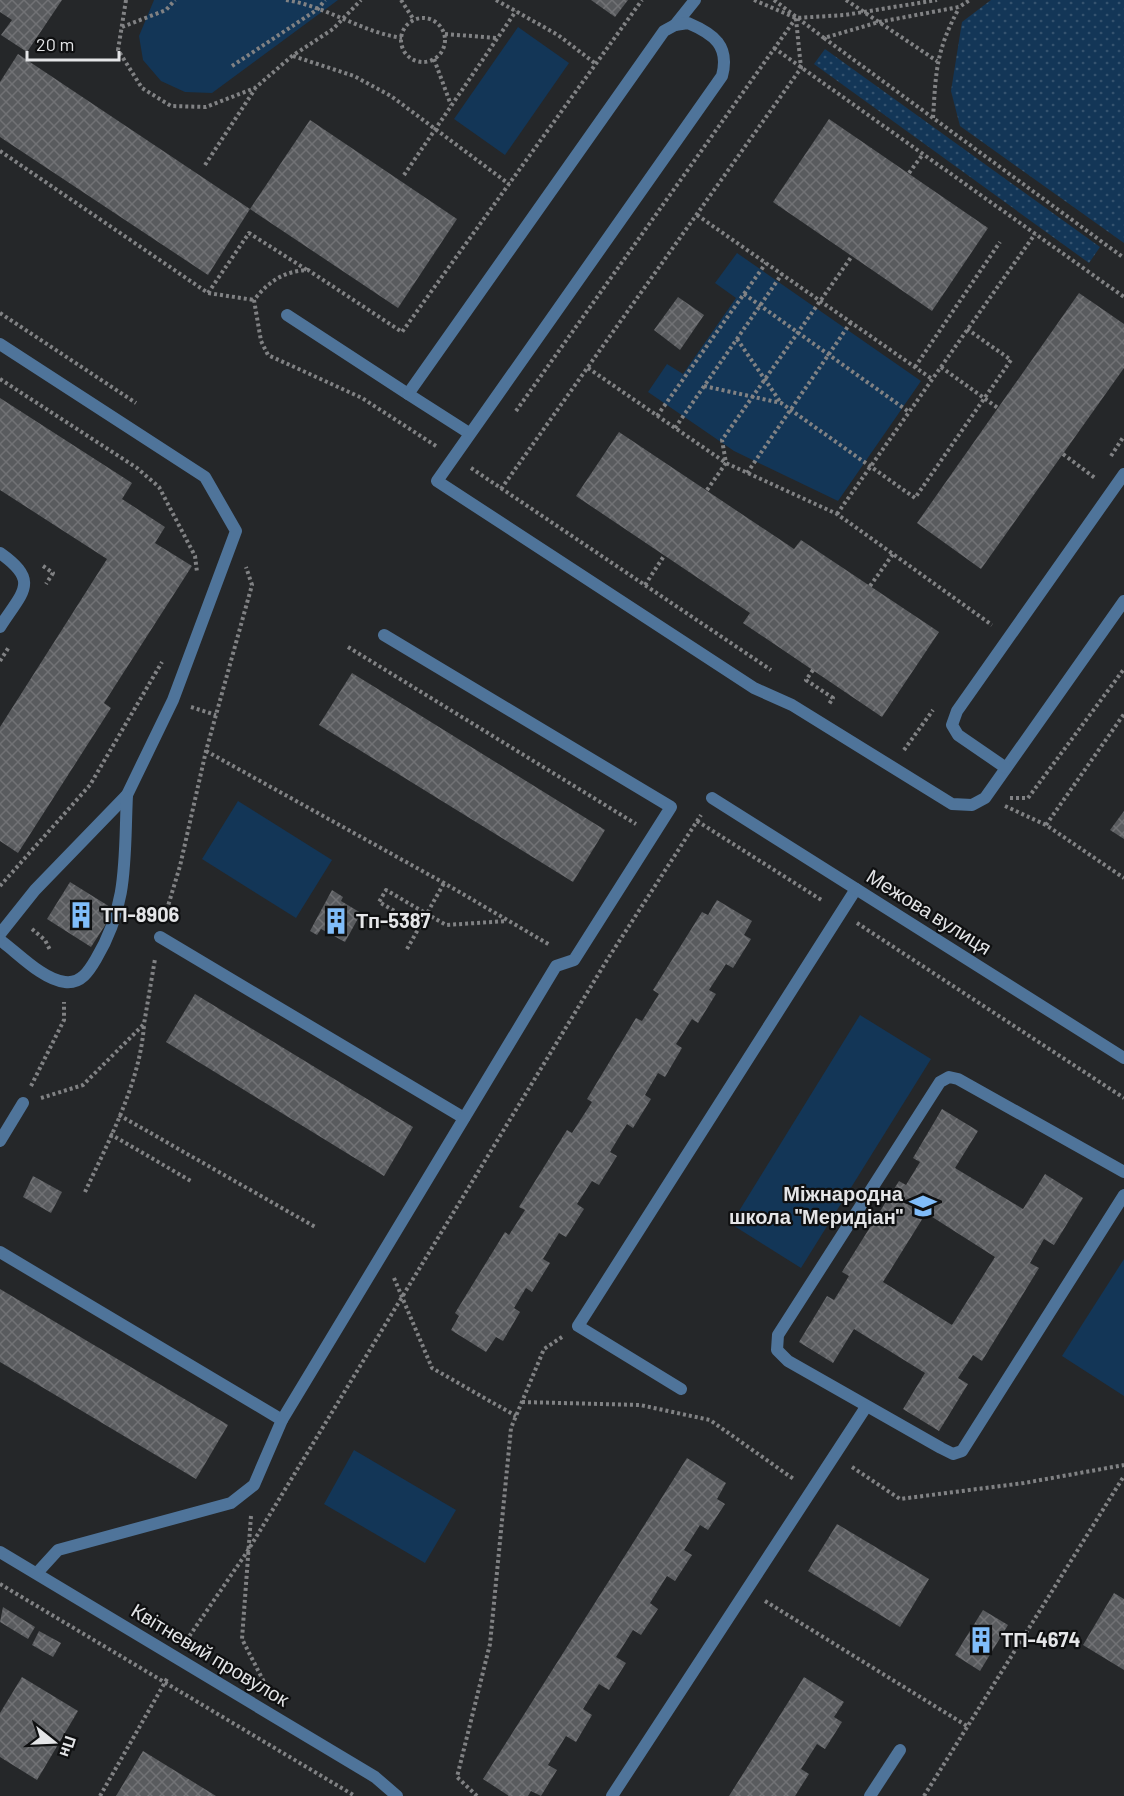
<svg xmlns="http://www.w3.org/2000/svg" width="1124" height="1796" font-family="Barlow,sans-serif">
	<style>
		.grass { fill: url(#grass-dots) }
		.park { fill: #133657 }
		.building { fill: url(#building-cross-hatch); fill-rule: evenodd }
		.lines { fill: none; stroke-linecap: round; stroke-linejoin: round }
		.path { stroke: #818284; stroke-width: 4; stroke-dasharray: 3 3; stroke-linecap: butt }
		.lane { stroke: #4f749a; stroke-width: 12 }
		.street { stroke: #4f749a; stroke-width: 12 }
		.labels { text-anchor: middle; stroke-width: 4.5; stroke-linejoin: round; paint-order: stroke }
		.street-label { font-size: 20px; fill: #e4e5e7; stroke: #0f1011 }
		.poi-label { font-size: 20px; font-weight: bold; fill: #e4e5e7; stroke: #0f1011; text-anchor: start }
	</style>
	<defs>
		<pattern id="grass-dots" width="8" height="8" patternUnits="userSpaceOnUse" patternTransform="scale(1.5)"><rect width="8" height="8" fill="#133657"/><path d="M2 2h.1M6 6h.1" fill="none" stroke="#35536f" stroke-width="1.8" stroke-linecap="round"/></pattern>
		<pattern id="building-cross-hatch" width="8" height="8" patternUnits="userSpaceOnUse" patternTransform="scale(1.5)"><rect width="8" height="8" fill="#595b5e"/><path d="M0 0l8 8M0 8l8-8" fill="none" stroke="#717275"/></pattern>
	</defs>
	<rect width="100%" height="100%" fill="#252729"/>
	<!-- grass -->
	<g class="grass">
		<polygon points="991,0 1124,0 1124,243 960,126 951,91 962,22"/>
		<polygon points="825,49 1100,247 1089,263 814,64"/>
	</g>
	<!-- park -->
	<g class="park">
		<polygon points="154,0 338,0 212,93 185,92 161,81 143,60 139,36"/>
		<polygon points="518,27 569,63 505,155 454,119"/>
		<polygon points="737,253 921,381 838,501 734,451 648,392 667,364 683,374 736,298 715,283"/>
		<polygon points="238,801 332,860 296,918 202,859"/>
		<polygon points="860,1015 931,1059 801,1268 731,1224"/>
		<polygon points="1124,1259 1124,1396 1062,1356"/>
		<polygon points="354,1450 456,1510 425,1563 324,1504"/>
	</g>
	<!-- building -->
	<g class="building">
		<polygon points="0,0 62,0 27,52 1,35 12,20 0,12"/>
		<polygon points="591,0 628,0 615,17"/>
		<polygon points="18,54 250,209 208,275 0,137 0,82"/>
		<polygon points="829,119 988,228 932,311 773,202"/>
		<polygon points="310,120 457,219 398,308 250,209"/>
		<polygon points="1079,293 1124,324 1124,368 981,569 917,523"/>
		<polygon points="678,297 704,315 680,350 654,330"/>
		<polygon points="0,398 132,483 122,499 165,527 155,543 192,566 104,703 111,708 18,853 0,841 0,727 107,559 0,490"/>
		<polygon points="619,432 794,549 801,540 939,632 882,717 743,623 750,613 576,496"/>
		<polygon points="352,673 605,830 573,882 319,725"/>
		<polygon points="1124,811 1124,839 1110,830"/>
		<polygon points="70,882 115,910 91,947 47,919"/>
		<polygon points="332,890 343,897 341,901 361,913 345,942 321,929 317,935 310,931"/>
		<polygon points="717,900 752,921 744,935 751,939 733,968 726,964 709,990 716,994 698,1023 692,1019 676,1044 682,1048 665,1077 658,1073 645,1095 651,1099 633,1128 627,1124 610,1152 617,1156 599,1185 592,1181 577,1204 584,1209 566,1237 559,1233 543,1259 550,1263 532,1292 526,1288 514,1308 520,1312 503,1341 496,1337 486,1352 451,1330 459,1316 455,1313 505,1232 509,1235 525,1210 519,1207 567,1130 572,1133 592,1102 587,1099 636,1018 642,1021 659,994 653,990 702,912 708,915"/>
		<polygon points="195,994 413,1127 384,1176 166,1042"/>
		<path d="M942,1109L978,1131L955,1168L1023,1209L1045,1174L1083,1198L1054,1245L1044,1239L1030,1263L1039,1268L982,1361L973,1355L958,1378L968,1384L939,1431L903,1409L925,1373L854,1329L833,1363L799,1342L827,1296L834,1300L849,1276L842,1272L899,1181L906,1185L920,1162L913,1158ZM926,1213L995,1257L952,1325L883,1282Z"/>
		<polygon points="33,1176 62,1192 51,1213 23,1197"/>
		<polygon points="0,1289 228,1425 196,1479 0,1362"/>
		<polygon points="687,1458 726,1483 717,1499 725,1504 708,1530 700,1525 693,1536 684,1550 692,1555 675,1581 667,1576 650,1603 658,1609 641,1635 633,1630 616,1657 626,1663 609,1690 599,1684 583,1709 592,1715 576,1742 566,1736 548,1765 557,1770 541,1796 531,1791 528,1796 509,1796 483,1779"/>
		<polygon points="837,1524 929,1579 900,1627 808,1571"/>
		<polygon points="1114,1593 1124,1599 1124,1670 1083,1645"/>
		<polygon points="3,1607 35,1627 28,1639 0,1622"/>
		<polygon points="983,1610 1008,1625 980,1671 955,1655"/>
		<polygon points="39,1631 61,1643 53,1657 32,1645"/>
		<polygon points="22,1677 78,1711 37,1780 0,1757 0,1713"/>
		<polygon points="804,1677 844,1702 834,1717 842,1722 825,1749 817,1744 810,1755 801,1769 809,1774 795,1796 729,1796"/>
		<polygon points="143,1751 216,1796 116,1796"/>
	</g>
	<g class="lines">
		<!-- path -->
		<g class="path">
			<polyline points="126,0 118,50 142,88 171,106 206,107 255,88 292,56 333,29 361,0"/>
			<path d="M286,0C326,6 361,32 402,38"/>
			<polyline points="401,0 414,20"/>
			<polyline points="496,0 558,35 596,64"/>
			<polyline points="754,0 796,18 845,15 937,0"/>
			<polyline points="774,0 824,38 879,22 959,7 970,0"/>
			<polyline points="846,0 937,61"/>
			<circle cx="423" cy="40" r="22"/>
			<polyline points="122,27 166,10 175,0"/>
			<polyline points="445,34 497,38"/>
			<polyline points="824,38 1124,258"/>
			<polyline points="774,48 1124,297"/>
			<polyline points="293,56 354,76 391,96 509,184"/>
			<polyline points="434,59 451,105"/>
			<polyline points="232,66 318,9 325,0"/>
			<path d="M933,118C936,70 936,51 959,8"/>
			<polyline points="0,151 208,293 254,300"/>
			<polyline points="205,165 255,89"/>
			<polyline points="909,173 923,154"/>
			<polyline points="404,175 516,11"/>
			<polyline points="697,215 932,379"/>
			<polyline points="208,293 249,233 307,270"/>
			<polyline points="744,294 909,412"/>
			<polyline points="0,313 136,403"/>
			<polyline points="737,339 781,403"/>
			<polyline points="915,367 1000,242"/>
			<polyline points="941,367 998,408"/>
			<polyline points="588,368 726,463 837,514 992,625"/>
			<polyline points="0,379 137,468 159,487 195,556 197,572"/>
			<polyline points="704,386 781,403 915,498 1011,360 967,329"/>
			<polyline points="516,411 796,18"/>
			<polyline points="657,416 766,263"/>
			<polyline points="675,428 782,274"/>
			<path d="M436,446L362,398L268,355L261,341L254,300C269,281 284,271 308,270L402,332L642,0"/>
			<polyline points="1063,454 1095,478"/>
			<polyline points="1111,456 1124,436"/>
			<polyline points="471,468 771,670"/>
			<polyline points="747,473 851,322"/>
			<polyline points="501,489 801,68 796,19"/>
			<polyline points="707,490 726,463 722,440 852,256"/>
			<polyline points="837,514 1035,234"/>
			<polyline points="43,566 53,573 46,584"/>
			<polyline points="645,585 664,556"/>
			<polyline points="870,586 893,554"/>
			<polyline points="348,647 636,824"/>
			<polyline points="0,661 9,647"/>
			<polyline points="813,670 806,680 833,698 829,704"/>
			<polyline points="191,707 216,715"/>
			<polyline points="904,750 933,710"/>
			<polyline points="206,751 444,883 550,945"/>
			<polyline points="1010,798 1028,798 1124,669"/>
			<polyline points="1005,806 1046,825 1124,878"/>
			<polyline points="697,821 823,901"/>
			<polyline points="1046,825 1124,714"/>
			<polyline points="0,886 90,785 162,662"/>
			<polyline points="165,916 180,866 206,751 252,585 246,567"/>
			<polyline points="857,923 1124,1098"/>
			<polyline points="420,926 379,902 386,890 446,925 507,921"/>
			<polyline points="32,929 45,940 50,950"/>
			<polyline points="407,949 444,883"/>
			<polyline points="31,1086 64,1020 64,1002"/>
			<polyline points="41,1098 83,1085 144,1024 155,959"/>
			<polyline points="119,1115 317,1228"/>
			<polyline points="110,1134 191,1181"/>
			<path d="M85,1192C109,1140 140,1083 144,1025"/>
			<polyline points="394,1278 432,1368 516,1416"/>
			<polyline points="522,1402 640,1405 710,1420 795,1480"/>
			<polyline points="852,1467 900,1499 1024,1483 1124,1465"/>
			<polyline points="251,1516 242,1639 266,1686"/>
			<polyline points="0,1584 355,1796"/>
			<polyline points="765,1601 967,1726"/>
			<polyline points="186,1641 247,1552 607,960 701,815"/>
			<polyline points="100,1796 168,1677"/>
			<polyline points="477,1796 457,1777 490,1644 511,1428 544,1349 562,1337"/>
			<polyline points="924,1796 1124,1476"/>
		</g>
		<!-- lane -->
		<g class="lane">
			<polyline points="675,25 695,0"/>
			<polyline points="287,315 408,394"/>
			<polyline points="0,344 205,477 236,531 173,700 127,795 35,890 0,934"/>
			<path d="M469,433L408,394L664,31L675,25L688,23C714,34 730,46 722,76L437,481L754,688L792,705L952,804L972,805L985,798L1124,601"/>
			<path d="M0,553C41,582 22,592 0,627"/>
			<polyline points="1006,768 958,735 952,725 957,711 1124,474"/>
			<polyline points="160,937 464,1118"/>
			<path d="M0,940C18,953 43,980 65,982C81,984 89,971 96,959C129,904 124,857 127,795"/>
			<polyline points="0,1141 23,1103"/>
			<polyline points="1124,1172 958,1079 949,1077 940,1082 778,1335 777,1350 788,1361 941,1448 953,1454 962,1451 1124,1195"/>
			<polyline points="0,1252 282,1420"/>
			<polyline points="681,1389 578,1326 856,889"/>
			<polyline points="37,1573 58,1550 231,1503 254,1485 282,1420 556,966 574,960 671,807 384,635"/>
			<polyline points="612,1796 866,1407"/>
			<polyline points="870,1796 900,1750"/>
		</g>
		<!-- street -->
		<g class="street">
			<polyline points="712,798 1124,1058"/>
			<polyline points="0,1552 375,1777 397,1796"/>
		</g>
	</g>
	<!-- icons -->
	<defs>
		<symbol id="building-bare" viewBox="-9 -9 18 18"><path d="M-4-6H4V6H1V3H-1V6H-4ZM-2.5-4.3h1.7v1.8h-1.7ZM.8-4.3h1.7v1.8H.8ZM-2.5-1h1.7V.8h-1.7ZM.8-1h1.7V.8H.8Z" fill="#80bdfa" stroke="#0f1011" stroke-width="2.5" paint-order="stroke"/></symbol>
		<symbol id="school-bare" viewBox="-9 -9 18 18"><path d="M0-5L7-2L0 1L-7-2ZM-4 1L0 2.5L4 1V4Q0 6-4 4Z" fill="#80bdfa" stroke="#0f1011" stroke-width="2.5" paint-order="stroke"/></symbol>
	</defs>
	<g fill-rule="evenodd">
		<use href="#building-bare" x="62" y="896" width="38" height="38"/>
		<use href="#building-bare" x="317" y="902" width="38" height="38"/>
		<use href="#school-bare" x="904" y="1187" width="38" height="38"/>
		<use href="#building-bare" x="962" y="1621" width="38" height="38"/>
	</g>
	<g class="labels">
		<!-- street labels -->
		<g class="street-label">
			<text transform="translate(929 912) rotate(32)" y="7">Межова вулиця</text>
			<text transform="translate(210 1655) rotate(31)" y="7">Квітневий провулок</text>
		</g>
		<!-- poi labels -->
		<g class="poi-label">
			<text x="101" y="922">ТП-8906</text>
			<text x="356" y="928">Тп-5387</text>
			<text x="903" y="1201" text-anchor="end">Міжнародна<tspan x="903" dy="23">школа "Меридіан"</tspan></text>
			<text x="1001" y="1647">ТП-4674</text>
		</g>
	</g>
	<!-- north arrow -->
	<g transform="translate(54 1742) rotate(108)" stroke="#0f1011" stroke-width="4.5" paint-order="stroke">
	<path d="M0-4.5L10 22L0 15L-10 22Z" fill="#e4e5e7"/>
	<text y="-9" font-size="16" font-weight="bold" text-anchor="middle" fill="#e4e5e7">Пн</text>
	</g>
	<!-- scale -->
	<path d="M27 51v9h92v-9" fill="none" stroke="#e4e5e7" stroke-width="3"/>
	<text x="36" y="51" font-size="18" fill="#e4e5e7" stroke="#0f1011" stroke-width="4.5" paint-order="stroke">20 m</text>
</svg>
